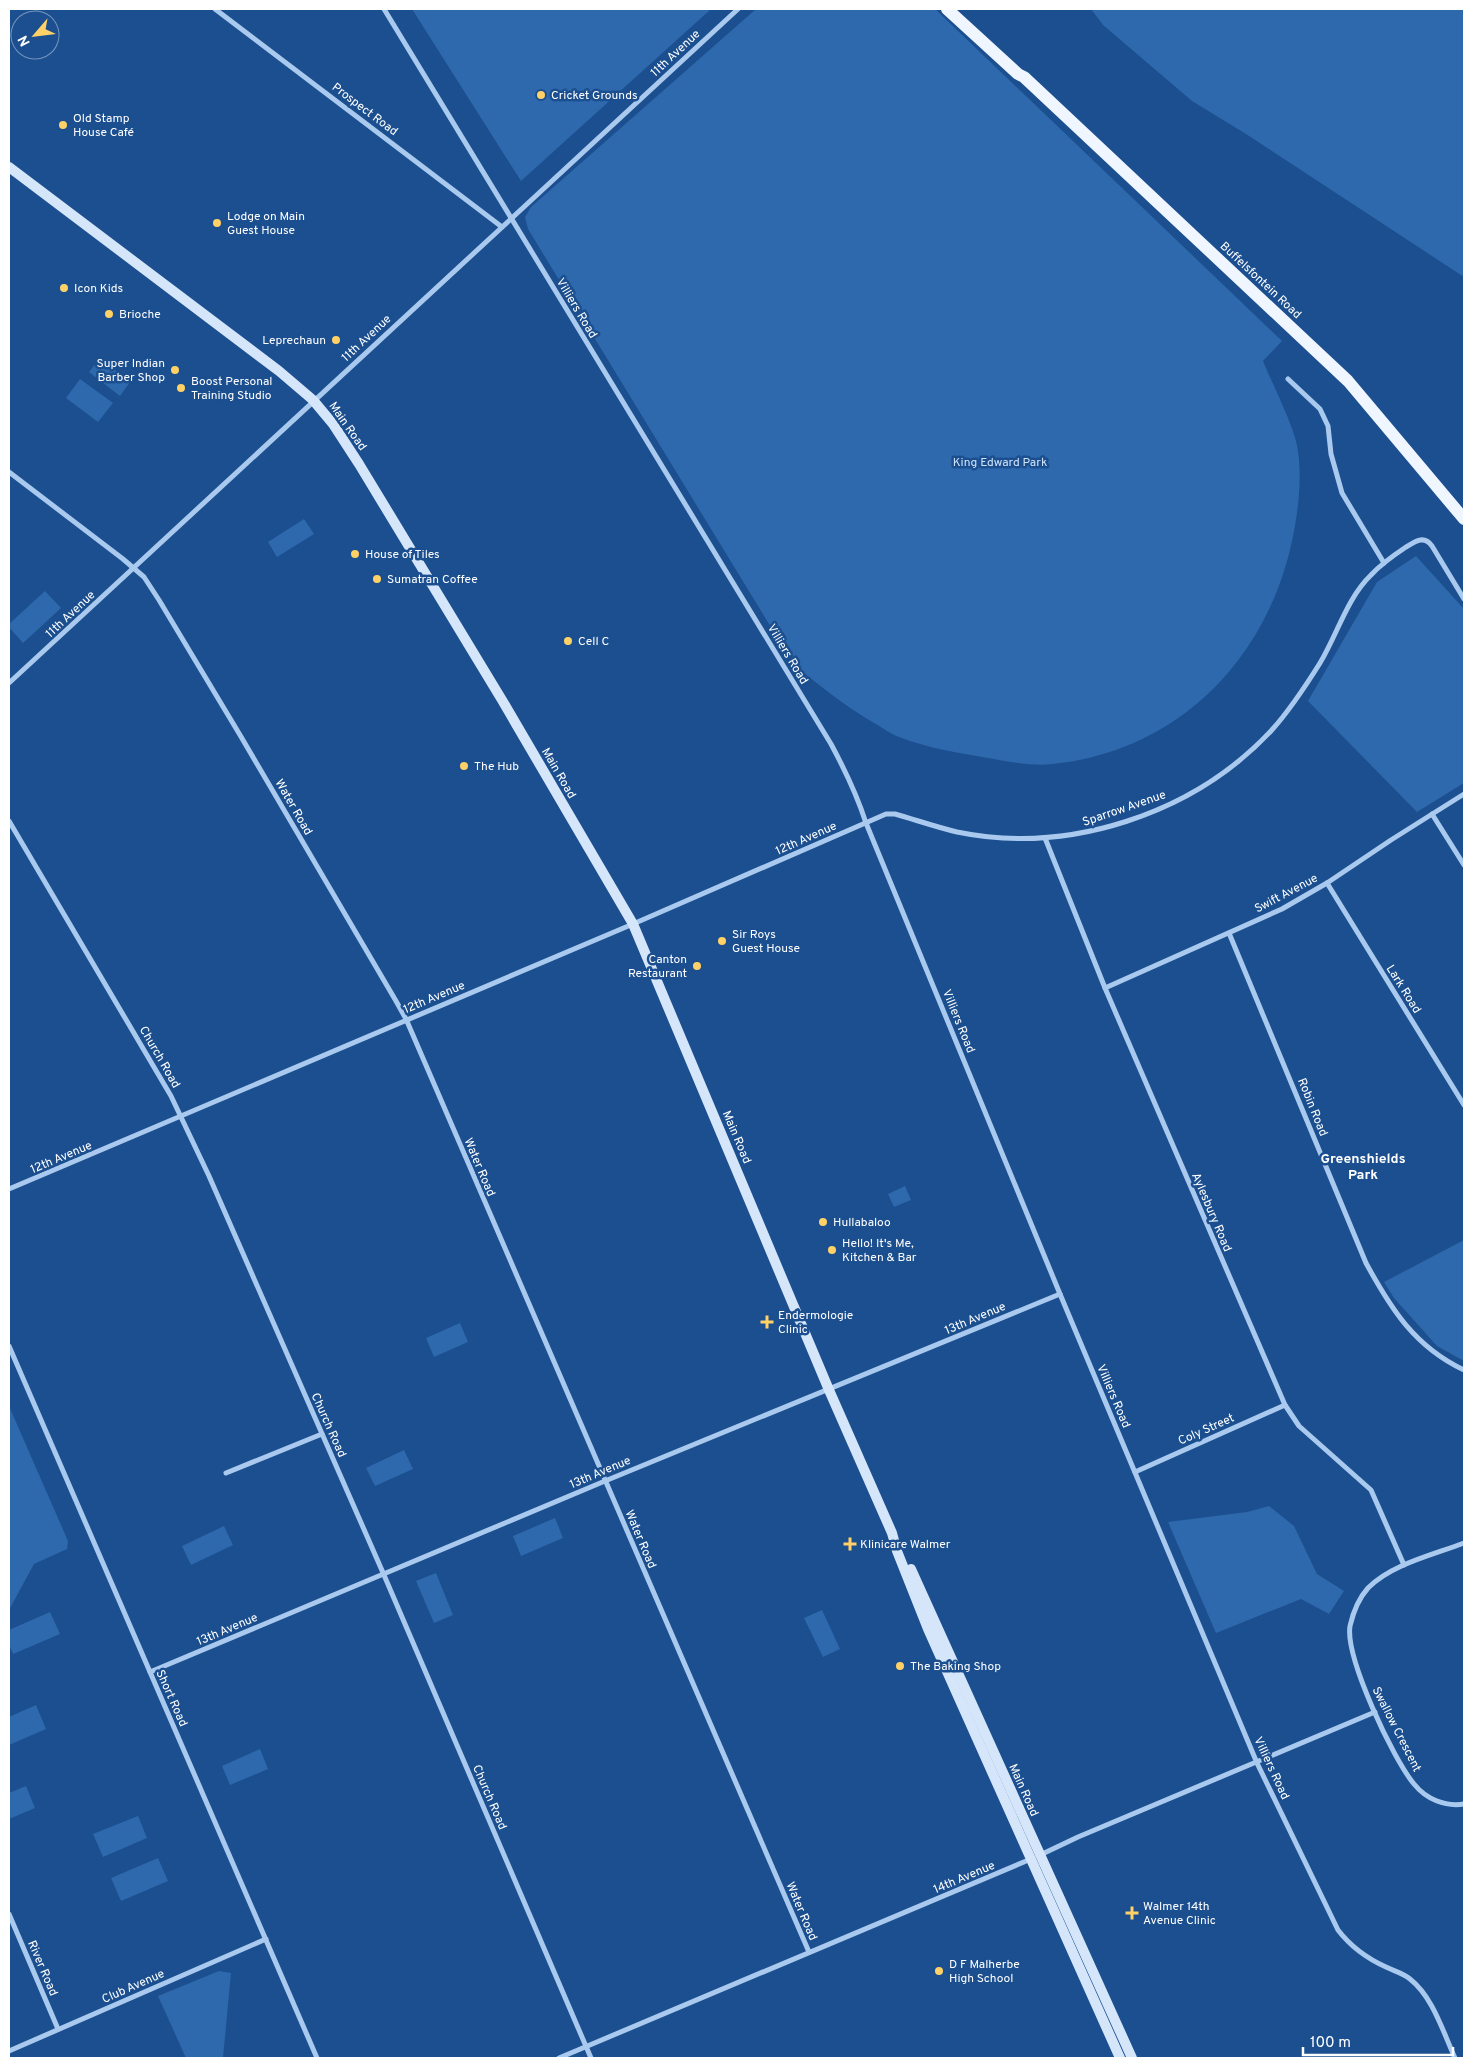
<svg xmlns="http://www.w3.org/2000/svg" width="1473" height="2067" font-family="Overpass,sans-serif">
	<style>
		.green { fill: #2e69ad }
		.lines { fill: none; stroke-linecap: round; stroke-linejoin: round }
		.street { stroke: #a9c9ee; stroke-width: 5 }
		.secondary { stroke: #d6e6fa; stroke-width: 10 }
		.primary { stroke: #f0f6ff; stroke-width: 12 }
		.poi-dot { fill: #ffd166; stroke: #1b4f8f; stroke-width: 2 }
		.labels { text-anchor: middle; stroke-width: 5; stroke-linejoin: round; paint-order: stroke }
		.street-label { font-size: 12px; fill: #fff; stroke: #1b4f8f }
		.poi-label { font-size: 12px; fill: #fff; stroke: #1b4f8f; text-anchor: start }
		.park-label { font-size: 12px; fill: #cfe3fa; stroke: #1b4f8f }
		.neighbourhood-label { font-size: 14px; font-weight: bold; fill: #fff; stroke: #1b4f8f }
	</style>
	<rect width="100%" height="100%" fill="#1b4f8f"/>
	<!-- green -->
	<g class="green">
		<polygon points="412,9 711,9 521,181"/>
		<path d="M756,9H935L1282,341L1263,361C1273,385 1289,416 1296,441C1305,478 1296,532 1285,568C1252,675 1167,752 1053,764C1028,767 996,759 971,755C947,751 922,746 899,737C890,734 882,727 874,723C845,706 820,686 794,665L528,229L525,217L531,207Z"/>
		<polygon points="1091,9 1464,9 1464,277 1246,134 1192,101 1103,25"/>
		<polygon points="100,358 130,382 120,396 89,372"/>
		<polygon points="80,379 113,403 98,422 66,398"/>
		<polygon points="304,519 314,534 277,557 268,542"/>
		<polygon points="1416,556 1464,609 1464,783 1417,812 1308,701 1377,582"/>
		<polygon points="45,591 61,608 23,643 9,627 9,624"/>
		<polygon points="905,1186 911,1200 894,1207 888,1194"/>
		<polygon points="1464,1240 1464,1361 1437,1346 1394,1298 1384,1282"/>
		<polygon points="460,1323 468,1342 434,1357 426,1338"/>
		<polygon points="9,1406 68,1541 67,1549 34,1564 9,1610"/>
		<polygon points="404,1450 413,1469 375,1486 366,1468"/>
		<polygon points="1269,1506 1294,1526 1317,1574 1344,1591 1329,1614 1301,1599 1216,1633 1168,1522 1247,1512"/>
		<polygon points="555,1518 563,1538 521,1556 513,1536"/>
		<polygon points="224,1526 233,1545 191,1565 182,1546"/>
		<polygon points="436,1573 453,1615 434,1623 416,1581"/>
		<polygon points="822,1610 840,1649 823,1657 804,1618"/>
		<polygon points="50,1612 60,1634 13,1654 9,1644 9,1630"/>
		<polygon points="36,1705 46,1729 9,1745 9,1717"/>
		<polygon points="260,1749 268,1769 230,1785 222,1766"/>
		<polygon points="26,1786 35,1808 9,1819 9,1793"/>
		<polygon points="138,1816 147,1838 103,1857 93,1834"/>
		<polygon points="158,1858 168,1881 121,1901 111,1878"/>
		<polygon points="219,1971 231,1973 223,2058 186,2058 158,1996"/>
	</g>
	<g class="lines">
		<!-- street -->
		<g class="street">
			<polyline points="215,9 502,227"/>
			<path d="M384,9L831,744C845,770 857,795 866,823L1060,1294L1257,1763L1338,1930C1351,1947 1366,1958 1386,1967C1394,1971 1403,1973 1410,1979C1433,1997 1443,2032 1455,2058"/>
			<polyline points="1288,379 1320,409 1328,426 1331,454 1342,493 1384,563"/>
			<polyline points="9,472 123,559 144,577 159,600 240,735 396,1001 406,1019 809,1952"/>
			<polyline points="9,683 738,9"/>
			<polyline points="1432,814 1464,865"/>
			<polyline points="9,821 171,1096 209,1176 384,1575 591,2058"/>
			<polyline points="1045,838 1105,988 1285,1405 1299,1426 1371,1490 1404,1565"/>
			<polyline points="1327,883 1464,1105"/>
			<path d="M1229,933L1366,1263C1391,1309 1415,1347 1464,1370"/>
			<polyline points="1105,988 1282,909 1327,883 1391,840 1464,794"/>
			<path d="M9,1189L633,924L886,814H895C916,820 936,827 957,832C1069,855 1193,814 1271,731C1290,710 1305,687 1320,663C1337,635 1347,598 1371,575C1381,564 1394,555 1406,547C1416,541 1424,535 1432,546L1464,599"/>
			<polyline points="9,1346 317,2058"/>
			<polyline points="1135,1472 1285,1405"/>
			<polyline points="226,1473 322,1434"/>
			<path d="M1464,1543C1433,1555 1392,1564 1368,1588C1359,1598 1353,1613 1350,1626C1345,1657 1393,1759 1414,1784C1426,1799 1445,1807 1464,1804"/>
			<polyline points="150,1672 605,1481 1060,1294"/>
			<polyline points="1038,1856 1078,1837 1375,1712"/>
			<polyline points="9,1914 58,2029"/>
			<polyline points="9,2051 266,1939"/>
			<polyline points="559,2058 1031,1859"/>
		</g>
		<!-- secondary -->
		<g class="secondary">
			<polyline points="9,167 279,371 313,400 333,424 359,464 502,700 633,924 829,1390 892,1533 897,1551 928,1629 1120,2058"/>
			<polyline points="911,1569 1132,2058"/>
		</g>
		<!-- primary -->
		<polyline class="primary" points="947,9 1018,74 1024,77 1348,381 1464,519"/>
	</g>
	<!-- markers -->
	<g class="poi-dot">
		<circle cx="541" cy="95" r="5"/>
		<circle cx="63" cy="125" r="5"/>
		<circle cx="217" cy="223" r="5"/>
		<circle cx="64" cy="288" r="5"/>
		<circle cx="109" cy="314" r="5"/>
		<circle cx="336" cy="340" r="5"/>
		<circle cx="175" cy="370" r="5"/>
		<circle cx="181" cy="388" r="5"/>
		<circle cx="355" cy="554" r="5"/>
		<circle cx="377" cy="579" r="5"/>
		<circle cx="568" cy="641" r="5"/>
		<circle cx="464" cy="766" r="5"/>
		<circle cx="722" cy="941" r="5"/>
		<circle cx="697" cy="966" r="5"/>
		<circle cx="823" cy="1222" r="5"/>
		<circle cx="832" cy="1250" r="5"/>
		<path d="M764.5 1314.5h5v5h5v5h-5v5h-5v-5h-5v-5h5z"/>
		<path d="M847.5 1536.5h5v5h5v5h-5v5h-5v-5h-5v-5h5z"/>
		<circle cx="900" cy="1666" r="5"/>
		<path d="M1129.5 1905.5h5v5h5v5h-5v5h-5v-5h-5v-5h5z"/>
		<circle cx="939" cy="1971" r="5"/>
	</g>
	<g class="labels">
		<!-- street labels -->
		<g class="street-label">
			<text transform="translate(675 53) rotate(-43)" y="4">11th Avenue</text>
			<text transform="translate(365 109) rotate(37)" y="4">Prospect Road</text>
			<text transform="translate(1261 280) rotate(43)" y="4">Buffelsfontein Road</text>
			<text transform="translate(577 308) rotate(59)" y="4">Villiers Road</text>
			<text transform="translate(366 338) rotate(-43)" y="4">11th Avenue</text>
			<text transform="translate(348 426) rotate(55)" y="4">Main Road</text>
			<text transform="translate(70 614) rotate(-43)" y="4">11th Avenue</text>
			<text transform="translate(788 654) rotate(59)" y="4">Villiers Road</text>
			<text transform="translate(559 773) rotate(60)" y="4">Main Road</text>
			<text transform="translate(294 807) rotate(60)" y="4">Water Road</text>
			<text transform="translate(1124 808) rotate(-19)" y="4">Sparrow Avenue</text>
			<text transform="translate(806 838) rotate(-24)" y="4">12th Avenue</text>
			<text transform="translate(1286 893) rotate(-28)" y="4">Swift Avenue</text>
			<text transform="translate(1404 989) rotate(58)" y="4">Lark Road</text>
			<text transform="translate(434 997) rotate(-23)" y="4">12th Avenue</text>
			<text transform="translate(959 1021) rotate(68)" y="4">Villiers Road</text>
			<text transform="translate(160 1057) rotate(60)" y="4">Church Road</text>
			<text transform="translate(1313 1107) rotate(68)" y="4">Robin Road</text>
			<text transform="translate(737 1137) rotate(67)" y="4">Main Road</text>
			<text transform="translate(61 1157) rotate(-23)" y="4">12th Avenue</text>
			<text transform="translate(480 1167) rotate(67)" y="4">Water Road</text>
			<text transform="translate(1212 1212) rotate(67)" y="4">Aylesbury Road</text>
			<text transform="translate(975 1318) rotate(-23)" y="4">13th Avenue</text>
			<text transform="translate(1114 1396) rotate(67)" y="4">Villiers Road</text>
			<text transform="translate(329 1425) rotate(66)" y="4">Church Road</text>
			<text transform="translate(1206 1429) rotate(-24)" y="4">Coly Street</text>
			<text transform="translate(600 1472) rotate(-23)" y="4">13th Avenue</text>
			<text transform="translate(641 1539) rotate(67)" y="4">Water Road</text>
			<text transform="translate(227 1629) rotate(-23)" y="4">13th Avenue</text>
			<text transform="translate(172 1698) rotate(66)" y="4">Short Road</text>
			<text transform="translate(1397 1729) rotate(63)" y="4">Swallow Crescent</text>
			<text transform="translate(1272 1768) rotate(65)" y="4">Villiers Road</text>
			<text transform="translate(1024 1790) rotate(66)" y="4">Main Road</text>
			<text transform="translate(490 1797) rotate(67)" y="4">Church Road</text>
			<text transform="translate(964 1877) rotate(-23)" y="4">14th Avenue</text>
			<text transform="translate(802 1911) rotate(67)" y="4">Water Road</text>
			<text transform="translate(43 1968) rotate(67)" y="4">River Road</text>
			<text transform="translate(133 1986) rotate(-24)" y="4">Club Avenue</text>
		</g>
		<!-- poi labels -->
		<g class="poi-label">
			<text x="551" y="99">Cricket Grounds</text>
			<text x="73" y="122">Old Stamp<tspan x="73" dy="14">House Café</tspan></text>
			<text x="227" y="220">Lodge on Main<tspan x="227" dy="14">Guest House</tspan></text>
			<text x="74" y="292">Icon Kids</text>
			<text x="119" y="318">Brioche</text>
			<text x="326" y="344" text-anchor="end">Leprechaun</text>
			<text x="165" y="367" text-anchor="end">Super Indian<tspan x="165" dy="14">Barber Shop</tspan></text>
			<text x="191" y="385">Boost Personal<tspan x="191" dy="14">Training Studio</tspan></text>
			<text x="365" y="558">House of Tiles</text>
			<text x="387" y="583">Sumatran Coffee</text>
			<text x="578" y="645">Cell C</text>
			<text x="474" y="770">The Hub</text>
			<text x="732" y="938">Sir Roys<tspan x="732" dy="14">Guest House</tspan></text>
			<text x="687" y="963" text-anchor="end">Canton<tspan x="687" dy="14">Restaurant</tspan></text>
			<text x="833" y="1226">Hullabaloo</text>
			<text x="842" y="1247">Hello! It's Me,<tspan x="842" dy="14">Kitchen &amp; Bar</tspan></text>
			<text x="778" y="1319">Endermologie<tspan x="778" dy="14">Clinic</tspan></text>
			<text x="860" y="1548">Klinicare Walmer</text>
			<text x="910" y="1670">The Baking Shop</text>
			<text x="1143" y="1910">Walmer 14th<tspan x="1143" dy="14">Avenue Clinic</tspan></text>
			<text x="949" y="1968">D F Malherbe<tspan x="949" dy="14">High School</tspan></text>
		</g>
		<!-- park labels -->
		<g class="park-label">
			<text x="1000" y="466">King Edward Park</text>
		</g>
		<!-- neighbourhood labels -->
		<g class="neighbourhood-label">
			<text x="1363" y="1163">Greenshields<tspan x="1363" dy="16">Park</tspan></text>
		</g>
	</g>
	<!-- border -->
	<rect width="1473" height="2067" fill="none" stroke="#ffffff" stroke-width="20"/>
	<!-- north arrow -->
	<g transform="translate(35 35) rotate(242)"><circle r="24" fill="#1b4f8f" stroke="#7695bc"/>
	<path d="M0-4L9 19L0 12L-9 19Z" fill="#ffd166"/>
	<text y="-8" font-size="14" font-weight="bold" text-anchor="middle" fill="#ffffff">N</text>
	</g>
	<!-- scale -->
	<path d="M1303 2047v8h150v-8" fill="none" stroke="#ffffff" stroke-width="2.5"/>
	<text x="1310" y="2047" font-size="15" fill="#ffffff" stroke="#1b4f8f" stroke-width="4" paint-order="stroke">100 m</text>
</svg>
